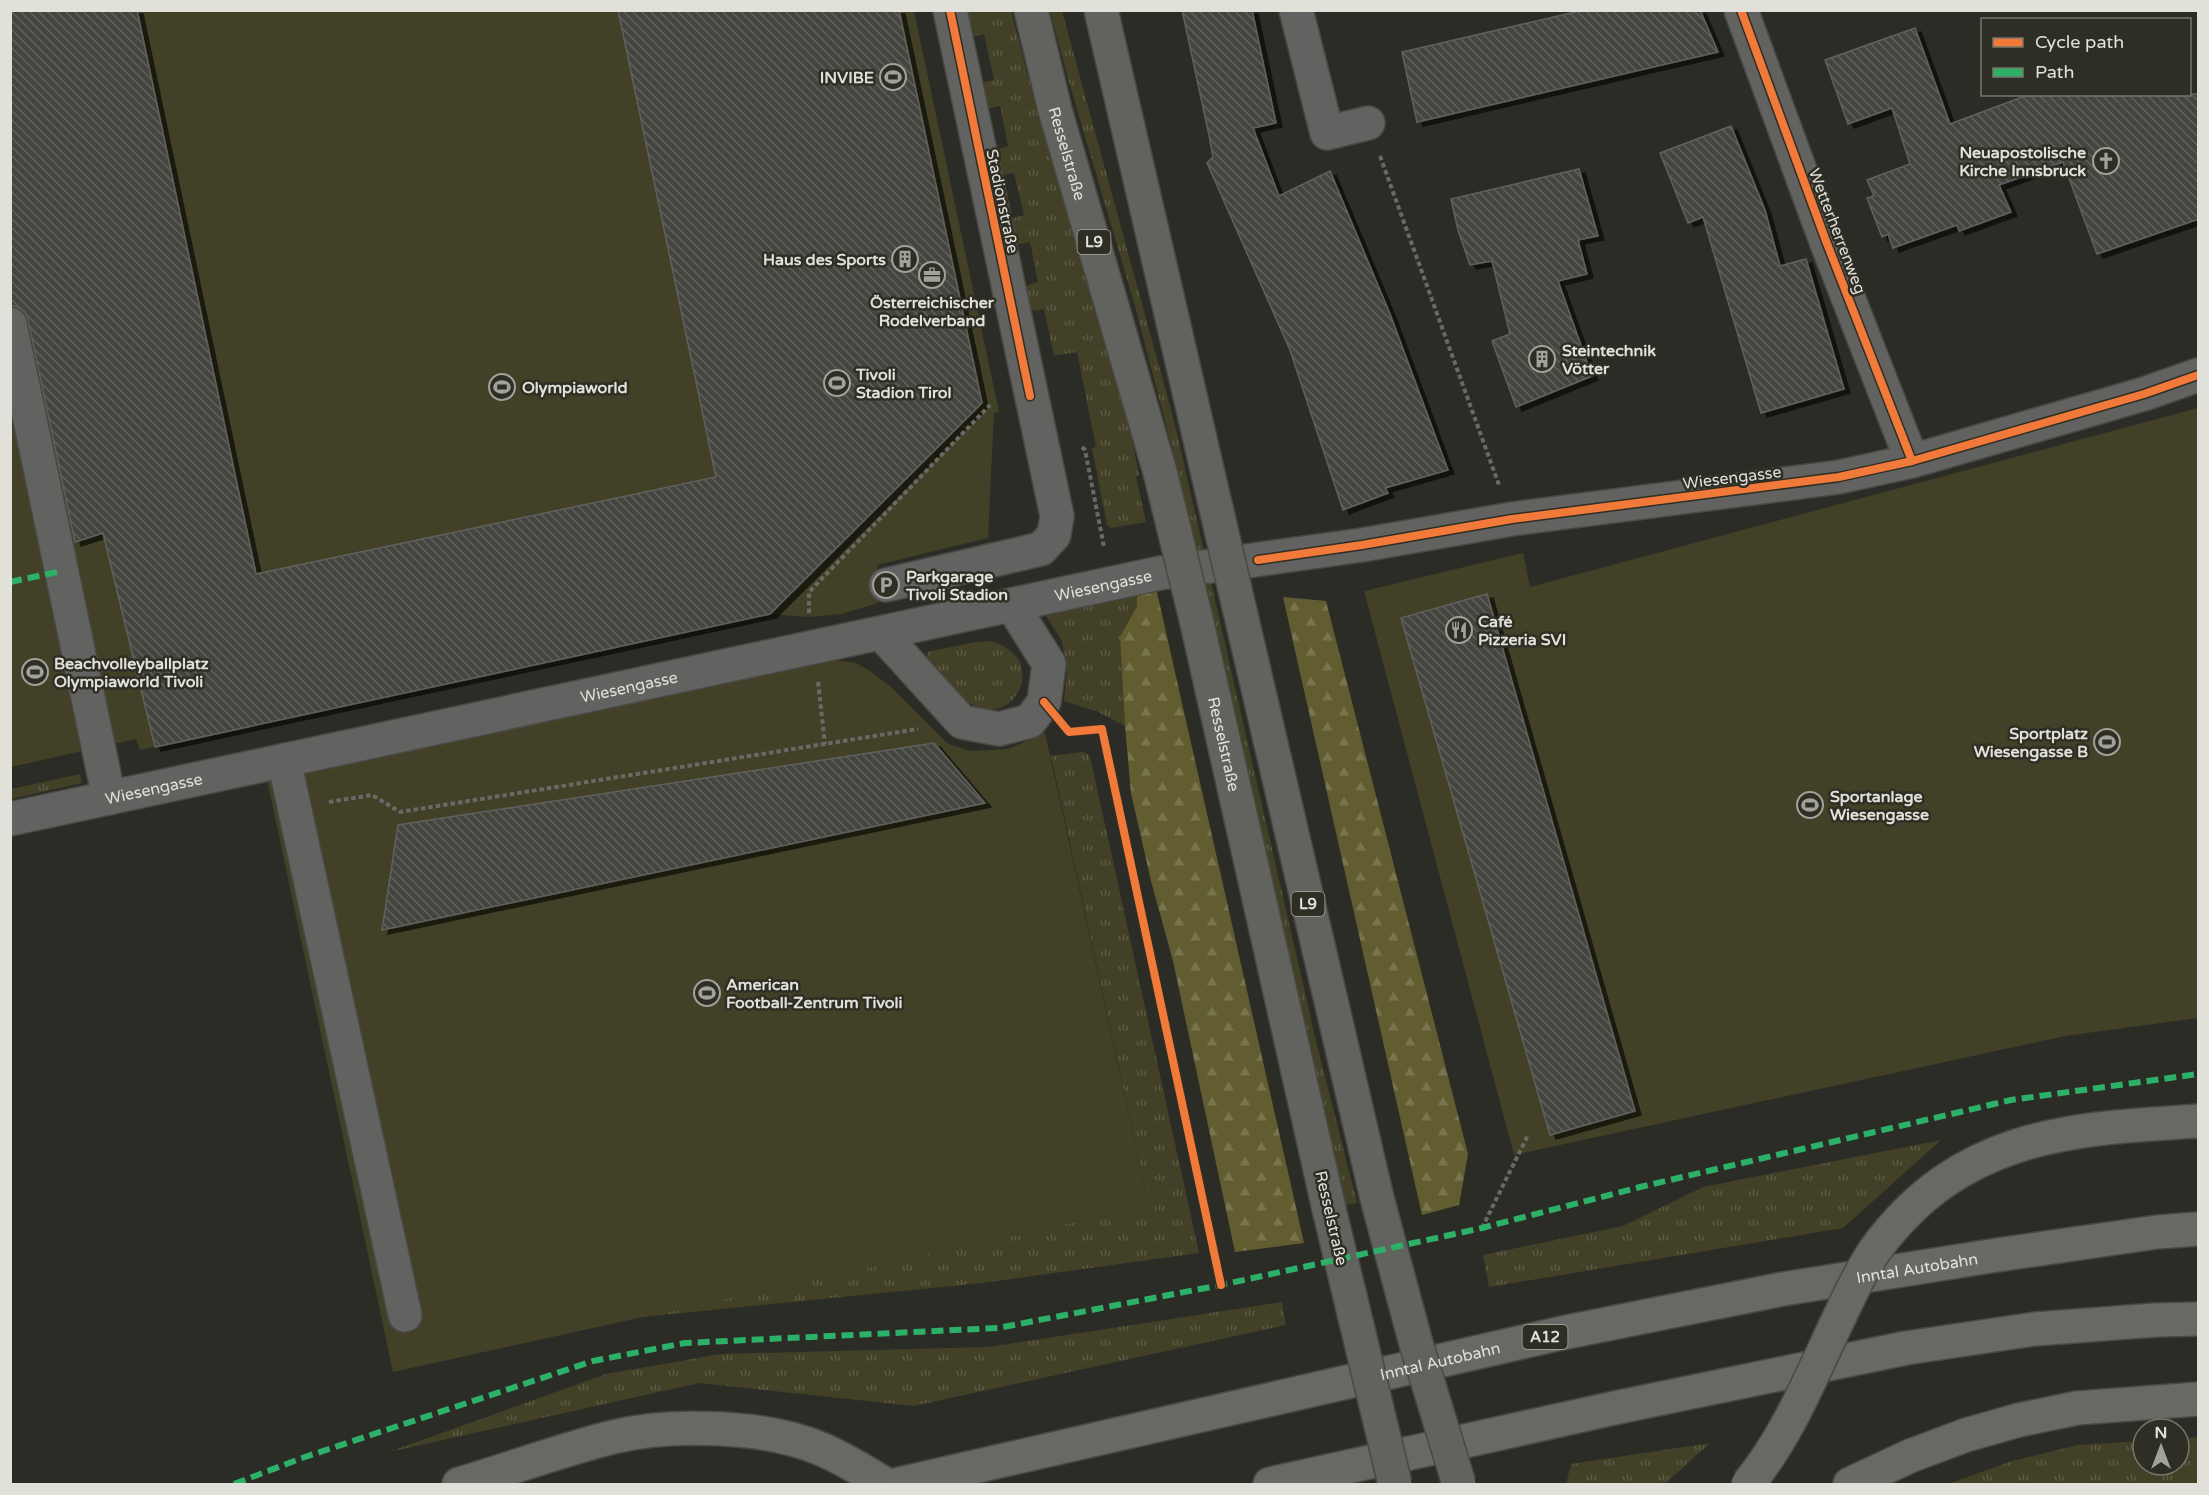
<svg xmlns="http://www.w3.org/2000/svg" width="2209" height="1495" font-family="'Varela Round',sans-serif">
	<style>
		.grass { fill: url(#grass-tufts) }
		.forest { fill: url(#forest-firs) }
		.pitch { fill: #424026 }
		.building { fill: url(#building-back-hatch); stroke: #61615d; stroke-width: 1.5; filter: url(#shadow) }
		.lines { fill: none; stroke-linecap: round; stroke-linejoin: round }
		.minor-casing { stroke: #484844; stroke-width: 36 }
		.major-casing { stroke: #484844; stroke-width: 36 }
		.highway-casing { stroke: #484844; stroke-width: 36 }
		.path { stroke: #696966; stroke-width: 4; stroke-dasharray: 4.5 3; stroke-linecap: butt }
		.minor { stroke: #626260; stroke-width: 33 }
		.major { stroke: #62625e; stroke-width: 33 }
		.highway { stroke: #686864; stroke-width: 33 }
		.major-bridge-casing { stroke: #484844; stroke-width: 36; stroke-linecap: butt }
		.highway-bridge-casing { stroke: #484844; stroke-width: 36; stroke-linecap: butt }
		.major-bridge { stroke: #62625e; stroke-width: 33 }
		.highway-bridge { stroke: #686864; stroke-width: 33 }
		.quiet { stroke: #2db169; stroke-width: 6; stroke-dasharray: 12 6; stroke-linecap: butt }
		.cycleway-casing { stroke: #2f2e24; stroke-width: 11 }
		.cycleway { stroke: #f17a3a; stroke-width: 8 }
		.labels { text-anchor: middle; stroke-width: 5; stroke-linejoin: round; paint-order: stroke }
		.shield { fill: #2f2e24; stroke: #acaba3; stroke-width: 1.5 }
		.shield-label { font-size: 15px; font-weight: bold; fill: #e1e1da }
		.poi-label { font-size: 16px; font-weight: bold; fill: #e1e1da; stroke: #2f2e24; text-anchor: start }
		.street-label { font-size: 16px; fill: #e1e1da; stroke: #2f2e24 }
	</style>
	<defs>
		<pattern id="grass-tufts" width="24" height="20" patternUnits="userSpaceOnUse" patternTransform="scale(1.5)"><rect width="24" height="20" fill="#424026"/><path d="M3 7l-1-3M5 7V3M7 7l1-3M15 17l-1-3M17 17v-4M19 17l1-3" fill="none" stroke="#5d5b45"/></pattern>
		<pattern id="forest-firs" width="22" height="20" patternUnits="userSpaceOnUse" patternTransform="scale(1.5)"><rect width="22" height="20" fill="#625d31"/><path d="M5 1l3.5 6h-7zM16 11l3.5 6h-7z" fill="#78744e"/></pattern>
		<pattern id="building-back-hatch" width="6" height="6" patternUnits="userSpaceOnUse" patternTransform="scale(1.5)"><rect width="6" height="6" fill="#444440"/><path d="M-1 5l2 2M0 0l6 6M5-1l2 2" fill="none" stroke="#5f5f5b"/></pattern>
		<filter id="shadow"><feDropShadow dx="6" dy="4" stdDeviation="0" flood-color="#0009"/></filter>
	</defs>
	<rect width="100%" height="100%" fill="#2c2c27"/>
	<!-- grass -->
	<g class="grass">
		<polygon points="968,11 1011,11 1040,122 1127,413 1139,475 1136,477 1146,522 1111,528 1107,525 1092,448 1096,447 1077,352 1054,356 1044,309 1035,311 1031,310 1026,288 1028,285 1038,282 1030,242 1021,244 1016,243 1012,221 1014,218 1024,215 1014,173 1005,175 1002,174 997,152 998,149 1008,146 1000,106 991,108 987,107 983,85 984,82 994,80 984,34 976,36 972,35 967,13"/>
		<polygon points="1050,11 1062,11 1174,421 1316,1041 1357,1203 1345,1205 1176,463 1135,306 1069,82"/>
		<polygon points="1137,591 1137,606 1120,638 1125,726 1098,712 1064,701 1067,673 1062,641 1044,613"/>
		<path d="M990,641C1048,656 1019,723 977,707C960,700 939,671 927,657L928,652L931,651L976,642Z"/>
		<polygon points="1082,752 1088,754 1091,761 1199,1253 982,1283 632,1318 1149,1206 1051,756"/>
		<polygon points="80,774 82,783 11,799 11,789"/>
		<polygon points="1941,1140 1843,1228 1489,1287 1483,1255 1623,1226 1703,1187"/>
		<polygon points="1282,1302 1286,1325 914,1406 699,1383 389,1452 606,1374 721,1354 988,1347"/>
		<polygon points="2198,1437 2198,1484 1948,1484 2012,1461 2078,1445 2143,1441 2143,1465 2179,1465 2179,1438"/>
		<polygon points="1710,1443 1665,1484 1566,1484 1571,1464"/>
	</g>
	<!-- forest -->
	<g class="forest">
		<polygon points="1156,588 1304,1243 1235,1252 1173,961 1151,881 1131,793 1125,726 1120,637 1137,606 1137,591"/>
		<polygon points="1283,597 1326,601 1468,1154 1459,1205 1422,1215"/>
	</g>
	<!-- pitch -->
	<g class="pitch">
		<polygon points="10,11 914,11 999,412 994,413 988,538 877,565 878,603 841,614 808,617 770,614 140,750 136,739 11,767"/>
		<polygon points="2198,408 2198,1018 2065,1036 1514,1155 1364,591 1523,553 1530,587"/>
		<polygon points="837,660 856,663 870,671 891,687 948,744 971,751 1008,749 1045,733 1149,1206 393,1372 267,780"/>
	</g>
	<!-- building -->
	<g class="building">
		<polygon points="10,10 137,10 256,574 716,477 618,10 899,10 982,403 770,614 155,747 103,533 75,542 28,320 24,311 16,306 10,306"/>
		<polygon points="1182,10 1252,10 1276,123 1253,128 1279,196 1330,171 1390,314 1448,470 1385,488 1388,493 1343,510 1290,350 1207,163 1213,157 1209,135"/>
		<polygon points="1584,10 1700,10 1718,52 1417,122 1402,52"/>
		<polygon points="1915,28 1950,124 2030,94 2199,94 2199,219 2097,254 2063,162 1999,185 2011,212 1959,231 1957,225 1893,248 1888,234 1882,237 1867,198 1874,196 1867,180 1910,164 1892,108 1848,124 1825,60"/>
		<polygon points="1731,126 1765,210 1780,266 1806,259 1844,389 1761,413 1703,217 1688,223 1660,153"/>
		<polygon points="1579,169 1598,236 1578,240 1587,274 1558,281 1592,376 1516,407 1492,341 1510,334 1492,261 1470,265 1458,230 1451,199"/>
		<polygon points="1487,594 1635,1111 1550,1135 1401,618"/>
		<polygon points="934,743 985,803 382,930 398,825"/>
	</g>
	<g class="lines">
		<defs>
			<g id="minor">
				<polyline points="1296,10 1327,133 1368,123"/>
				<polyline points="1741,10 1826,241 1912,461"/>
				<polyline points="10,324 109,798"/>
				<polyline points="886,585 1041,549 1054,535 1057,516 950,10"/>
				<polyline points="882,634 962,722 999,729 1030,721 1044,702 1049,664 1012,605"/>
				<polyline points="284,760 405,1315"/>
				<path id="s1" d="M10,819L1160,573L1362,545L1512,519L1839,477L1912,461L2144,394L2198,375"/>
			</g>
			<g id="major">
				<path id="s2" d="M1031,10L1055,110L1160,472"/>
				<polyline points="1101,10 1206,465"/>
				<polyline points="1240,611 1377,1198"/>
				<path id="s3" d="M1197,623L1329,1209"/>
			</g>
			<g id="highway">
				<path d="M459,1484C510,1469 561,1450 613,1437C670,1423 766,1425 821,1449C843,1458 865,1472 885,1484"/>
				<path id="s4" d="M899,1484L1562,1333L1783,1289L1997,1255L2157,1232L2198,1229"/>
				<polyline points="1270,1484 1619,1407 1906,1348 2035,1329 2156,1320 2198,1319"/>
				<polyline points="1850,1484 1910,1456 1966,1435 2019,1420 2077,1408 2198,1399"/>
			</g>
		</defs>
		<!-- minor casing -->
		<use href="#minor" class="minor-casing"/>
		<!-- major casing -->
		<use href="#major" class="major-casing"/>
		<!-- highway casing -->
		<use href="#highway" class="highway-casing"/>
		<!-- path -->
		<g class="path">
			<polyline points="1380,156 1499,485"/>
			<polyline points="1082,447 1085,450 1104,547"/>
			<polyline points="809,613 809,592 990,405"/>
			<polyline points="818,682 825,744"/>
			<polyline points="1068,731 1102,729 1221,1285"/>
			<polyline points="329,802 372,795 400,812 918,729"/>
			<polyline points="1482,1228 1528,1135"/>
		</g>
		<!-- minor -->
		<use href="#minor" class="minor"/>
		<!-- major -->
		<use href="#major" class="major"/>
		<!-- highway -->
		<use href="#highway" class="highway"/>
		<defs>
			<g id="major-bridge">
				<polyline points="1206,465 1240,611"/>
				<polyline points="1160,472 1197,623"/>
				<polyline points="1377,1198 1415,1340 1459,1484"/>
				<polyline points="1329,1209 1395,1484"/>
			</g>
			<path id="highway-bridge" d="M1748,1484C1787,1437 1811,1377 1837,1322C1848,1299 1861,1270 1875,1250C1960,1134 2068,1129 2198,1121"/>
		</defs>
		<!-- major-bridge casing -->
		<use href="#major-bridge" class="major-bridge-casing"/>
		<!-- highway-bridge casing -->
		<use href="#highway-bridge" class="highway-bridge-casing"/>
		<!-- major-bridge -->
		<use href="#major-bridge" class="major-bridge"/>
		<!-- highway-bridge -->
		<use href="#highway-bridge" class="highway-bridge"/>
		<!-- quiet -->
		<g class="quiet">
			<polyline points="10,582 62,571"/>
			<polyline points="234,1484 302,1458 593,1361 685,1343 998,1328 1221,1285 1482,1228 1640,1187 2011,1100 2198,1074"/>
		</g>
		<defs>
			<g id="cycleway">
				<polyline points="950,10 1030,396"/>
				<polyline points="1741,10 1826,241 1912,461"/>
				<polyline points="1258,560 1362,545 1512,519 1839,477 1912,461 2144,394 2198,375"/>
				<polyline points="1044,702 1069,732 1102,729 1221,1285"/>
			</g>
		</defs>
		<!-- cycleway casing -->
		<use href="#cycleway" class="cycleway-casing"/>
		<!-- cycleway -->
		<use href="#cycleway" class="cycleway"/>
	</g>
	<!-- icons -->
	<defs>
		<symbol id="stadium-ring" viewBox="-11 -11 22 22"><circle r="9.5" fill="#2f2e24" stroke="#a2a29b" stroke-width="1.5"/><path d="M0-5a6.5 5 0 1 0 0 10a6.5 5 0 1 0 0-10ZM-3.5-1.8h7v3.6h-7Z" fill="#a2a29b"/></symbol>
		<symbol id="church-ring" viewBox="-11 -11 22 22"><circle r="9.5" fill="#2f2e24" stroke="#a2a29b" stroke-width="1.5"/><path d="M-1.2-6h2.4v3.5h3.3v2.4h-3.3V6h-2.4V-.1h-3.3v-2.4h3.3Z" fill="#a2a29b"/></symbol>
		<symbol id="building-ring" viewBox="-11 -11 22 22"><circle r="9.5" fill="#2f2e24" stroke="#a2a29b" stroke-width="1.5"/><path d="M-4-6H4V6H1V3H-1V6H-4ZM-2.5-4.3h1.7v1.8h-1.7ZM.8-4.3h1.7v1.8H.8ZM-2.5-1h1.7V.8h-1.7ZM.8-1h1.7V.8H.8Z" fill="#a2a29b"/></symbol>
		<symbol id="office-ring" viewBox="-11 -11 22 22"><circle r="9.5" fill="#2f2e24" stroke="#a2a29b" stroke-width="1.5"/><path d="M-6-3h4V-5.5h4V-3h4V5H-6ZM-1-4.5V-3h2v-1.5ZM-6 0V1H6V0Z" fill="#a2a29b"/></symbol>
		<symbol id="parking-ring" viewBox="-11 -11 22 22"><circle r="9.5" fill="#2f2e24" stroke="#a2a29b" stroke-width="1.5"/><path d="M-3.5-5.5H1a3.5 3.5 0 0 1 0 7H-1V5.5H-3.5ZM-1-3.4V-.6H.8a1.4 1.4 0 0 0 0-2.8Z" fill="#a2a29b"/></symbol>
		<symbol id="restaurant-ring" viewBox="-11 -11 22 22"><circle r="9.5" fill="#2f2e24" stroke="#a2a29b" stroke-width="1.5"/><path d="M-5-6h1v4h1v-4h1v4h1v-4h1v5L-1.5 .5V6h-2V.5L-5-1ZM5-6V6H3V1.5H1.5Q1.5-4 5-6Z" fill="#a2a29b"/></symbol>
	</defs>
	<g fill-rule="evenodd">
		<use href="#stadium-ring" x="878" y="62" width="30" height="30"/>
		<use href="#church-ring" x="2091" y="146" width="30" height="30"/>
		<use href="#building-ring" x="890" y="244" width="30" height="30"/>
		<use href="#office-ring" x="917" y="260" width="30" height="30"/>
		<use href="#building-ring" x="1527" y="344" width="30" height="30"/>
		<use href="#stadium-ring" x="822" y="368" width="30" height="30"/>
		<use href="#stadium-ring" x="487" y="372" width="30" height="30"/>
		<use href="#parking-ring" x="871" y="570" width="30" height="30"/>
		<use href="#restaurant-ring" x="1444" y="615" width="30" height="30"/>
		<use href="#stadium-ring" x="20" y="657" width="30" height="30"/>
		<use href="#stadium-ring" x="2092" y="727" width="30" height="30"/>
		<use href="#stadium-ring" x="1795" y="790" width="30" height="30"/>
		<use href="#stadium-ring" x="692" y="978" width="30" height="30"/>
	</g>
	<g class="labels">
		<!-- shield labels -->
		<g class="shield">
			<rect x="1077.5" y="230" width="33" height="24" rx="4.5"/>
			<rect x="1291.5" y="892" width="33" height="24" rx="4.5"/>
			<rect x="1522.5" y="1325" width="45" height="24" rx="4.5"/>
		</g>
		<g class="shield-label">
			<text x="1094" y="247">L9</text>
			<text x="1308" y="909">L9</text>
			<text x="1545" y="1342">A12</text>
		</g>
		<!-- poi labels -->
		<g class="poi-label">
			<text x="874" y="83" text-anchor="end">INVIBE</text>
			<text x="2086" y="158" text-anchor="end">Neuapostolische<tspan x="2086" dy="18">Kirche Innsbruck</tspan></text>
			<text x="886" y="265" text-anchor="end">Haus des Sports</text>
			<text x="932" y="308" text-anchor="middle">Österreichischer<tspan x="932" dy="18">Rodelverband</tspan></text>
			<text x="1562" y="356">Steintechnik<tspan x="1562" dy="18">Vötter</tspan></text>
			<text x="856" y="380">Tivoli<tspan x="856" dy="18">Stadion Tirol</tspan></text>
			<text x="522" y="393">Olympiaworld</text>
			<text x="906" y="582">Parkgarage<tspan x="906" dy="18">Tivoli Stadion</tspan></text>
			<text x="1478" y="627">Café<tspan x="1478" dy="18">Pizzeria SVI</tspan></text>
			<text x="54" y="669">Beachvolleyballplatz<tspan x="54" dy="18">Olympiaworld Tivoli</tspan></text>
			<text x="2088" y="739" text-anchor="end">Sportplatz<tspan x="2088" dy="18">Wiesengasse B</tspan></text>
			<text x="1830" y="802">Sportanlage<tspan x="1830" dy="18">Wiesengasse</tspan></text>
			<text x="726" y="990">American<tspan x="726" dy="18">Football-Zentrum Tivoli</tspan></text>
		</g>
		<!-- street labels -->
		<g class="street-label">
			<text dy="6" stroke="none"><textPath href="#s2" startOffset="148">Resselstraße</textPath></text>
			<text transform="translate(1003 201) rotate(78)" y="6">Stadionstraße</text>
			<text transform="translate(1838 231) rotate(69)" y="6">Wetterherrenweg</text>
			<text transform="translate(1732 477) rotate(-7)" y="6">Wiesengasse</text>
			<text dy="6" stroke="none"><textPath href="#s1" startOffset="1118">Wiesengasse</textPath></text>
			<text dy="6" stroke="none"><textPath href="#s1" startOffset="633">Wiesengasse</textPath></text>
			<text dy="6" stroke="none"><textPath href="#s3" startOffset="124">Resselstraße</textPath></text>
			<text dy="6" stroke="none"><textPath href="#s1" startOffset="147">Wiesengasse</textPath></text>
			<text transform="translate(1332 1218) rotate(77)" y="6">Resselstraße</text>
			<text dy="6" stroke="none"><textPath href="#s4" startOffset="1041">Inntal Autobahn</textPath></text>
			<text dy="6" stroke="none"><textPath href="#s4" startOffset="555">Inntal Autobahn</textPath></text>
		</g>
	</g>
	<!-- border -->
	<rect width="2209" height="1495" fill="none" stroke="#e1e1da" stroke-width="24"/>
	<!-- legend -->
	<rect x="1981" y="18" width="210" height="78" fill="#2f2e24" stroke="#76766d" stroke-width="1.5"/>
	<rect x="1993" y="38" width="30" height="9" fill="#f17a3a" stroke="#76766d" stroke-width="1.5"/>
	<text x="2035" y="48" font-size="18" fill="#e1e1da">Cycle path</text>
	<rect x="1993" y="68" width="30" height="9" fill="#2db169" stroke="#76766d" stroke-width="1.5"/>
	<text x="2035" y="78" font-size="18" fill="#e1e1da">Path</text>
	<!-- north arrow -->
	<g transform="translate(2161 1447)"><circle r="28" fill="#2f2e24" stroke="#76766d" stroke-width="1.5"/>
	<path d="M0-4.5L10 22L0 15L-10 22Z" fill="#a2a29b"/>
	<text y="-9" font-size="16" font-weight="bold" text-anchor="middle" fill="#e1e1da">N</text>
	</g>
</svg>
